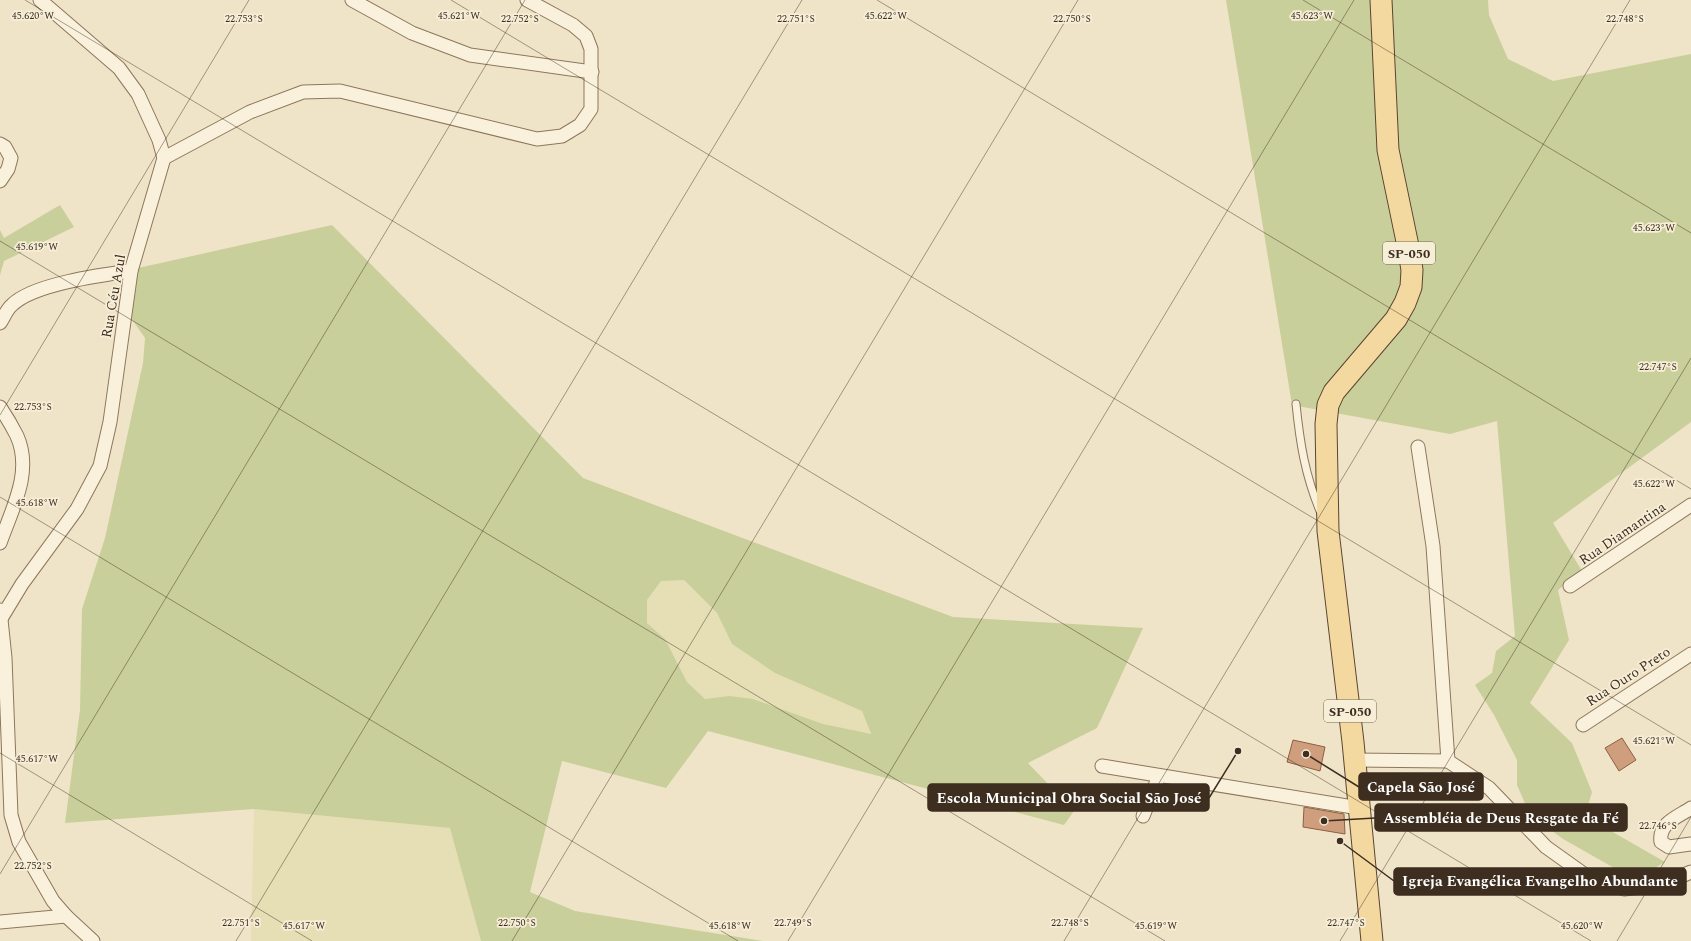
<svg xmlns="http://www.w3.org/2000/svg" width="1691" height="941" font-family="Spectral,serif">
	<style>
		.farmland { fill: #e6deb5 }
		.green { fill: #c9cf9b; fill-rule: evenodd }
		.building { fill: #cf9f7d; stroke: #8d5f41 }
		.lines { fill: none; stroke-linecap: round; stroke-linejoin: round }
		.lane-casing { stroke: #8d765c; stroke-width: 9 }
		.street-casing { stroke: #8d765c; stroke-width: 15 }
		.primary-casing { stroke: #5b4430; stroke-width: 23 }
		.lane { stroke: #faf1dc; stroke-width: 7 }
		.street { stroke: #faf1dc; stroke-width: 13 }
		.primary { stroke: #f3d9a0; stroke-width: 21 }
		.ticks { fill: none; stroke: #3d2e20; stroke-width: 1; stroke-opacity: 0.45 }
		.labels { text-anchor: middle; stroke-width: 3.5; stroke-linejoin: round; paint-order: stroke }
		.shield { fill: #f7eed8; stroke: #756857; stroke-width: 1 }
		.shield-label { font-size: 13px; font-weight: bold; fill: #3d2e20 }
		.street-label { font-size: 14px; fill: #3d2e20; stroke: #f7eed8 }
		.ticks-label { font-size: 10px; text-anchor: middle; fill: #3d2e20; stroke: #f7eed8; stroke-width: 3.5; stroke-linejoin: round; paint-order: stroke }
		.leader { fill: none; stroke: #3d2e20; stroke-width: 1.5 }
		.callout-dot { fill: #3d2e20; stroke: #f7eed8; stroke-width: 1.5 }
		.callout { fill: #3d2e20; stroke: #3d2e20; stroke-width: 1.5 }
		.callout-label { font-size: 15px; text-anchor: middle; font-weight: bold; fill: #fff }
	</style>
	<rect width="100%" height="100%" fill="#f0e4c8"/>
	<!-- farmland -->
	<g class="farmland">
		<polygon points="661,580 684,580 717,613 732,644 775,673 862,711 871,735 823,724 729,696 705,699 687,682 665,639 647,623 647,600"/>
		<polygon points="254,809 451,828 481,941 251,941"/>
	</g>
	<!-- green -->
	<g class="green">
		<polygon points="1226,0 1488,0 1489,15 1508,59 1553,81 1691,54 1691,422 1553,523 1582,571 1558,590 1569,640 1530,703 1572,743 1592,792 1585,816 1665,862 1645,874 1623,873 1563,839 1544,825 1527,808 1517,785 1517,760 1494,715 1475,685 1492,673 1496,651 1515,636 1497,421 1450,434 1292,405"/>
		<polygon points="60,205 74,227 4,261 0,275 0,230 4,238"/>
		<path d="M332,225L583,478L953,617L1143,628L1097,728L1028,763L1074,811L1064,825L708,731L666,788L562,761L530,892L575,911L763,941H481L450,828L254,809L65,823L80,710L82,609L105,538L143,363L145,338L131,318L133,293L138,268ZM684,580L717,613L732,644L775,673L862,711L871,734L823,724L753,699L729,696L705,699L687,682L665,639L647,623V600L661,581Z"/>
	</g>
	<!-- building -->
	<g class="building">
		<polygon points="1622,738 1636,760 1619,771 1605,748"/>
		<polygon points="1293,740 1325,747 1320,771 1287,762"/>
		<polygon points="1304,807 1344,814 1345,834 1303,827"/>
	</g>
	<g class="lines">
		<defs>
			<path id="lane" d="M1296,404C1300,443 1305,475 1320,511"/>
			<g id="street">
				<polyline points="352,0 412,33 470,55 592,72"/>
				<polyline points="0,144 5,147 11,158 8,169 0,181"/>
				<polyline points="164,158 250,112 303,92 340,91 537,139 562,136 580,125 591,109 591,49 586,36 573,25 527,0"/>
				<path d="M0,323C4,317 7,309 12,305C33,284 101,275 131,271"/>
				<path d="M0,407C6,416 12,426 17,436C33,472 12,509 0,543"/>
				<polyline points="1418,447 1433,546 1448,761"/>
				<polyline points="1570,586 1691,505"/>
				<polyline points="0,610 5,658 11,815 19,842 53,901 66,916 93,941"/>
				<polyline points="2,617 22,584 77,509 100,466 110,422 131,271 164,158 159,140 138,94 119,68 40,0"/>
				<polyline points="1583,725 1691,654"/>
				<polyline points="1354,760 1448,761 1489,788 1546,847 1588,877 1624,889 1663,884 1691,872"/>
				<polyline points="1102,766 1359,808"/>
				<path d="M1691,808C1678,817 1658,823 1661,842L1669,847L1691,844"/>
				<polyline points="1143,816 1159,776"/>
				<polyline points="0,922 66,916"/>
			</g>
			<polyline id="primary" points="1372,941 1353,742 1328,531 1326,424 1328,405 1334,392 1396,319 1405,303 1411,287 1412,270 1409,251 1388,150 1381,0"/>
		</defs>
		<!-- lane casing -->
		<use href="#lane" class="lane-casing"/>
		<!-- street casing -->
		<use href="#street" class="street-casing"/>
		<!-- primary casing -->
		<use href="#primary" class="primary-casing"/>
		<!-- lane -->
		<use href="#lane" class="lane"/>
		<!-- street -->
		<use href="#street" class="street"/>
		<!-- primary -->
		<use href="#primary" class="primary"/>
	</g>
	<!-- ticks -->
	<path class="ticks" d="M25,0L1591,941M451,0L1691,745M877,0L1691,489M1303,0L1691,233M0,241L1165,941M0,415L249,0M0,497L738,941M0,753L312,941M0,874L525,0M236,941L802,0M512,941L1078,0M788,941L1354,0M1064,941L1630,0M1340,941L1691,358M1617,941L1691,817"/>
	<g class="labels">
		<!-- shield labels -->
		<g class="shield">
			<rect x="1383" y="242" width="52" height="22" rx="3"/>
			<rect x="1324" y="700" width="52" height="22" rx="3"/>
		</g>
		<g class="shield-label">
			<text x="1409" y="258">SP-050</text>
			<text x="1350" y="716">SP-050</text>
		</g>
		<!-- street labels -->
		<g class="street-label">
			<text transform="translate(113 296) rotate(-80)" y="5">Rua Céu Azul</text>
			<text transform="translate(1622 533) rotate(-34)" y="5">Rua Diamantina</text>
			<text transform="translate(1628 676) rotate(-33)" y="5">Rua Ouro Preto</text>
		</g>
	</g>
	<g class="ticks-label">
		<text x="33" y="19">45.620°W</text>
		<text x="459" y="19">45.621°W</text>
		<text x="886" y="19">45.622°W</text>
		<text x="1312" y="19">45.623°W</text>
		<text x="244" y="22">22.753°S</text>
		<text x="520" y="22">22.752°S</text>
		<text x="796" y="22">22.751°S</text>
		<text x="1072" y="22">22.750°S</text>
		<text x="1625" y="22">22.748°S</text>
		<text x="1654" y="231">45.623°W</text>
		<text x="37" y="250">45.619°W</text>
		<text x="1658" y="370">22.747°S</text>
		<text x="33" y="410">22.753°S</text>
		<text x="1654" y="487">45.622°W</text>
		<text x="37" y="506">45.618°W</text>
		<text x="1654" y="744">45.621°W</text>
		<text x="37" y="762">45.617°W</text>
		<text x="1658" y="829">22.746°S</text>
		<text x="33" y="869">22.752°S</text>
		<text x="241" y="926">22.751°S</text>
		<text x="517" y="926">22.750°S</text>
		<text x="793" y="926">22.749°S</text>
		<text x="1070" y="926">22.748°S</text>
		<text x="1346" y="926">22.747°S</text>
		<text x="304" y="929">45.617°W</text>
		<text x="730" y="929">45.618°W</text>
		<text x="1156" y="929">45.619°W</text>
		<text x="1582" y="929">45.620°W</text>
	</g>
	<!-- callouts -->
	<path class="leader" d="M1306 754L1359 787M1238 751L1209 798M1324 821L1375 818M1340 841L1394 881"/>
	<g class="callout-dot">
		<circle cx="1306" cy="754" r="4"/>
		<circle cx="1238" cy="751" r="4"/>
		<circle cx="1324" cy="821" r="4"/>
		<circle cx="1340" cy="841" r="4"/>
	</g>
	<g class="callout">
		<rect x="1359" y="773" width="124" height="27" rx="4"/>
		<rect x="928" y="784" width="281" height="27" rx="4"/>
		<rect x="1375" y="804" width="252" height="27" rx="4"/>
		<rect x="1394" y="868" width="292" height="27" rx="4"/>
	</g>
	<g class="callout-label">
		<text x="1421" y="792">Capela São José</text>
		<text x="1069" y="803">Escola Municipal Obra Social São José</text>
		<text x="1501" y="823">Assembléia de Deus Resgate da Fé</text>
		<text x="1540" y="886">Igreja Evangélica Evangelho Abundante</text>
	</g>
</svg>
